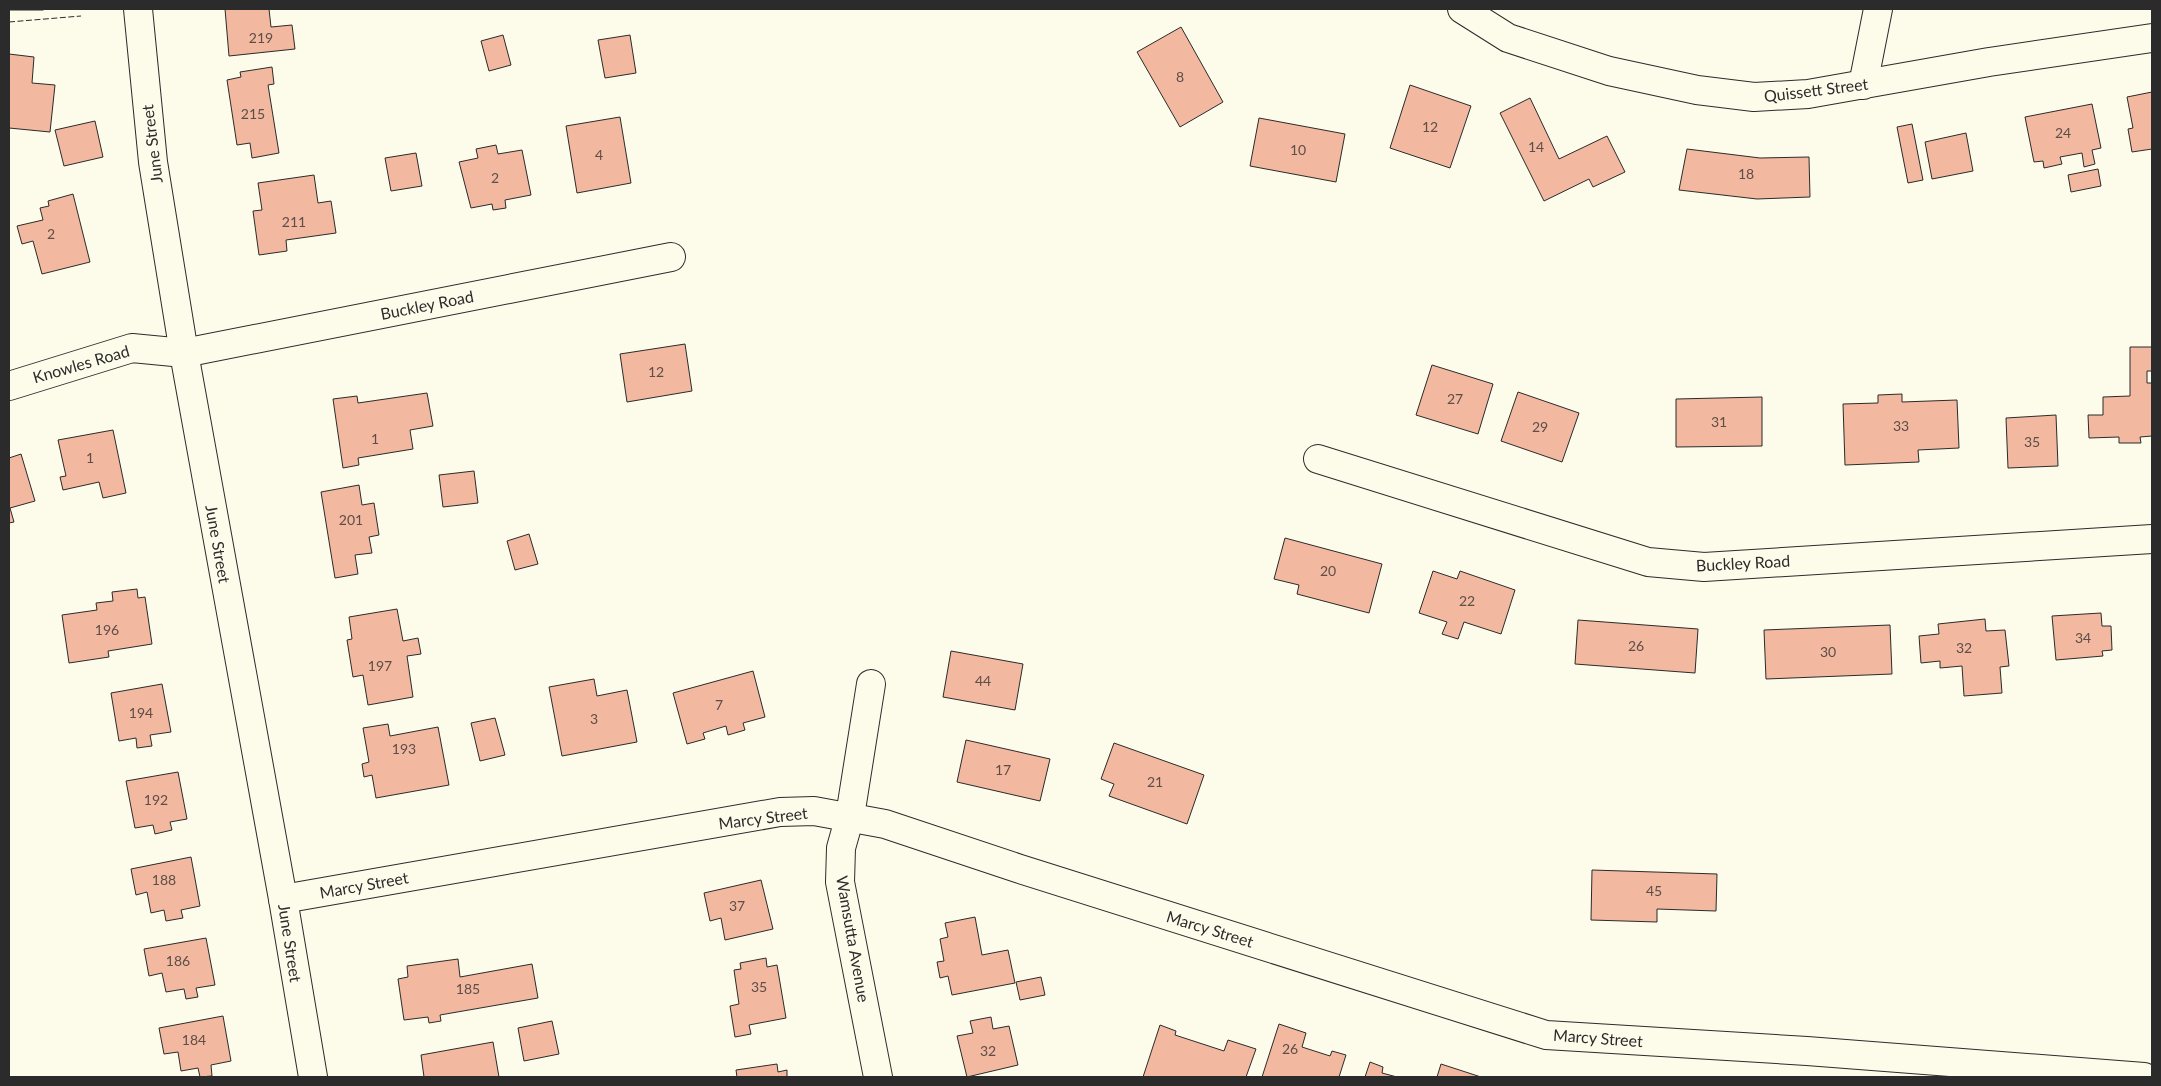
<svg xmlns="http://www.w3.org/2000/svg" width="2161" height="1086" font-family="Lato,sans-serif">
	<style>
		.building { fill: #f2b8a0; stroke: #2b2b2b }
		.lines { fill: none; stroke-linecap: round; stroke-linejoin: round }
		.minor-casing { stroke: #2b2b2b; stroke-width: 30 }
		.tertiary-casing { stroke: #2b2b2b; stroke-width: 30 }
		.minor { stroke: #fdfbea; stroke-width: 28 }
		.tertiary { stroke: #fdfbea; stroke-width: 28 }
		.fence { stroke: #2b2b2b; stroke-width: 1; stroke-dasharray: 6 2.5; stroke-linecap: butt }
		.labels { text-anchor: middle; stroke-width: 4; stroke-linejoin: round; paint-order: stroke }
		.number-label { font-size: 14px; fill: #5d4e48 }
		.street-label { font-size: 16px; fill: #2b2b2b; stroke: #fdfbea }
	</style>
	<rect width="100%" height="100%" fill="#fdfbea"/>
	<!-- building -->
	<g class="building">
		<rect x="9" y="9" width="34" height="1"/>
		<polygon points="225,9 269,9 271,27 292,25 295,49 229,56"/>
		<polygon points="1181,27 1223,102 1180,127 1137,52"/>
		<polygon points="503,35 511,65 489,71 481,41"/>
		<polygon points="630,35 636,73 605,78 598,40"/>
		<polygon points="9,54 34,57 32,83 55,85 50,132 9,128"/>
		<polygon points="272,67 274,84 268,85 279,153 252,158 250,143 237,145 227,80 241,77 240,72"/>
		<polygon points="1410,85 1471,106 1450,168 1390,148"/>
		<polygon points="2152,92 2152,149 2132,152 2128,129 2133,128 2127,97"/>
		<polygon points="1530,98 1559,159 1607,136 1625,172 1593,187 1589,179 1544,201 1500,113"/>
		<polygon points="2092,104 2101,148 2092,150 2095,164 2084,167 2082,153 2060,157 2062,164 2044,168 2043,161 2034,162 2025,117"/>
		<polygon points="620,117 631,183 577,193 566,126"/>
		<polygon points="1259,118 1345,134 1336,182 1250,166"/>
		<polygon points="95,121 103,157 64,166 55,130"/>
		<polygon points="1912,124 1923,180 1908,183 1897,127"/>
		<polygon points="1966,133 1973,171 1932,179 1925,142"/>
		<polygon points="496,145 498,154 522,150 531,195 505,200 506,208 493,210 492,204 471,208 459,162 478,158 476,149"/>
		<polygon points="1687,149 1760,158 1809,157 1810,197 1757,199 1679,190"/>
		<polygon points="416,153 422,186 391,191 385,158"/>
		<polygon points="2098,169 2101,186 2071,192 2068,175"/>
		<polygon points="314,175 318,203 331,201 336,233 286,240 287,251 259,255 253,211 262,210 258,183"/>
		<polygon points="73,194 90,262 42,274 33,241 22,244 17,226 43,220 40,208 49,206 48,201"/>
		<polygon points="685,344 692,391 627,402 620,354"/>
		<polygon points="2130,347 2152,347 2152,371 2147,371 2147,383 2152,383 2152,436 2140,437 2141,443 2119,443 2119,437 2089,438 2088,415 2103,415 2103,397 2130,396"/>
		<polygon points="1432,365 1493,384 1478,434 1416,415"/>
		<polygon points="1518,392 1579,413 1562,462 1501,441"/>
		<polygon points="427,393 433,426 410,430 413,449 358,458 359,465 343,468 333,399 357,396 358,403"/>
		<polygon points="1902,394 1902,402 1957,400 1959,448 1918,450 1919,462 1845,465 1843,404 1878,403 1878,395"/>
		<polygon points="1762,397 1762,446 1676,447 1676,399"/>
		<polygon points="2056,415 2058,466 2008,468 2006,418"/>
		<polygon points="113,430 126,493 103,498 99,482 63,490 60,477 66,476 58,440"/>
		<polygon points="21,454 35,501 10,508 14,522 9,523 9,458"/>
		<polygon points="474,471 478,503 443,507 439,475"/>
		<polygon points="359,485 362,505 374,503 379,535 369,537 372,553 355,555 358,574 335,578 321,492"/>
		<polygon points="529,534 538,564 515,570 507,541"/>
		<polygon points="1285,538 1382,564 1369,613 1297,594 1299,585 1274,579"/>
		<polygon points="1433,571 1457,579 1460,571 1515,590 1501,634 1464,622 1458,639 1442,634 1447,622 1419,613"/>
		<polygon points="137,589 138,598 145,597 152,644 108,651 109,657 69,663 62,615 97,610 96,603 113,601 112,592"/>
		<polygon points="397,609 403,641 418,638 421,654 407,656 413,697 368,705 363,675 353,677 347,640 352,639 349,617"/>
		<polygon points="2101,613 2102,626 2111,626 2112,650 2102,651 2103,656 2056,660 2052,616"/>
		<polygon points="1985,619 1986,631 2005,630 2009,666 2000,667 2002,693 1964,696 1962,666 1940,668 1940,661 1921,663 1919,636 1939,634 1938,624"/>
		<polygon points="1578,620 1698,629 1695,673 1575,664"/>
		<polygon points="1890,625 1892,674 1766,679 1764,630"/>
		<polygon points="951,651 1023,664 1015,710 943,697"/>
		<polygon points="753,671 765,717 743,723 745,730 728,735 726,726 703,733 705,739 687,744 673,693"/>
		<polygon points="594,679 597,696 627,690 637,742 562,756 549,687"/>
		<polygon points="162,684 171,732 150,735 152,746 137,748 136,738 119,741 111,693"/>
		<polygon points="495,718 505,755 480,761 471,723"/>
		<polygon points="388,724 390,736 438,727 449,785 376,798 372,775 364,777 362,764 369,762 363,728"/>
		<polygon points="966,740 1050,759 1040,801 957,782"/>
		<polygon points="1114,743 1204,775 1187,824 1109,796 1114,784 1101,779"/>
		<polygon points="178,772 187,819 170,822 172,830 155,834 153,825 135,828 126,781"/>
		<polygon points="191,857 200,906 181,910 183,918 166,921 164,910 151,913 147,892 136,895 131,869"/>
		<polygon points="1592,870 1717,874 1716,911 1657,909 1657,922 1591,920"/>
		<polygon points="761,880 773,929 725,940 721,918 710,921 704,893"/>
		<polygon points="975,917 982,955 1008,950 1015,983 952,995 948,976 940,978 937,962 944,961 940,939 948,937 945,923"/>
		<polygon points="206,938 215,985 196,988 198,997 186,999 184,989 166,992 162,973 149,976 144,949"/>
		<polygon points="766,958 767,967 777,965 786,1018 749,1025 751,1034 735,1037 730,1006 739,1004 734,970 741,969 740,963"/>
		<polygon points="458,959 460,977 532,964 538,998 440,1015 441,1021 429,1023 428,1017 404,1020 398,979 408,977 407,966"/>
		<polygon points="1041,977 1045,995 1020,1000 1016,982"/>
		<polygon points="223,1016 231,1061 211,1065 212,1076 200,1077 198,1068 181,1071 178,1052 164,1054 159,1028"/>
		<polygon points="991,1017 993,1029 1009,1026 1018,1065 967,1077 957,1036 973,1033 970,1021"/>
		<polygon points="552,1021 559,1054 524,1061 518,1028"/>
		<polygon points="1279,1024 1306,1033 1302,1047 1330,1056 1332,1051 1346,1055 1339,1077 1262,1077"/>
		<polygon points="1160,1025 1176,1031 1175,1035 1224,1051 1228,1040 1256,1049 1246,1077 1143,1077"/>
		<polygon points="493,1042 499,1077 424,1077 421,1055"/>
		<polygon points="1370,1062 1383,1067 1382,1073 1397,1077 1365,1077"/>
		<polygon points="777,1064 778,1072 787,1070 787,1077 737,1077 736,1070"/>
		<polygon points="1441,1064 1481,1077 1437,1077"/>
	</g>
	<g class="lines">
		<defs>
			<g id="minor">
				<polyline points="1462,9 1508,38 1609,71 1697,90 1754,97 1808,94 1989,62 2152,38"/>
				<polyline points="1863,85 1878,9"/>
				<polyline points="9,386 132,348 184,353 671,257"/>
				<polyline points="1318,459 1648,562 1704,567 2152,539"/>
				<polyline points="871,684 850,816 841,848 840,882 878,1077"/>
				<polyline points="283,899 780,812 814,811 885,824 1020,869 1546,1035 1807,1051 2144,1077"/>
			</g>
			<polyline id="tertiary" points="138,9 153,162 184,353 283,899 313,1077"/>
		</defs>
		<!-- minor casing -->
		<use href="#minor" class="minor-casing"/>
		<!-- tertiary casing -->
		<use href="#tertiary" class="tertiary-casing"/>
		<!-- minor -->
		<use href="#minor" class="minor"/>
		<!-- tertiary -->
		<use href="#tertiary" class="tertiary"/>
		<!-- fence -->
		<polyline class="fence" points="9,22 81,16"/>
	</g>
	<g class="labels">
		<!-- number labels -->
		<g class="number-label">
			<text x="261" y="43">219</text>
			<text x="1180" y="82">8</text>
			<text x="253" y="119">215</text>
			<text x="1430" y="132">12</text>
			<text x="2063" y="138">24</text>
			<text x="1536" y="152">14</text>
			<text x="1298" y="155">10</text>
			<text x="599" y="160">4</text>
			<text x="1746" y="179">18</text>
			<text x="495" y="183">2</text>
			<text x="294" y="227">211</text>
			<text x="51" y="239">2</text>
			<text x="656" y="377">12</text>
			<text x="1455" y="404">27</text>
			<text x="1719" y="427">31</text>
			<text x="1901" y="431">33</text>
			<text x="1540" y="432">29</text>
			<text x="375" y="444">1</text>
			<text x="2032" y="447">35</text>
			<text x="90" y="463">1</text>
			<text x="351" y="525">201</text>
			<text x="1328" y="576">20</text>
			<text x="1467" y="606">22</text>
			<text x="107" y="635">196</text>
			<text x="2083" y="643">34</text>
			<text x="1636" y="651">26</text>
			<text x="1964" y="653">32</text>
			<text x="1828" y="657">30</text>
			<text x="380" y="671">197</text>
			<text x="983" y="686">44</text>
			<text x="719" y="710">7</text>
			<text x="141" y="718">194</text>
			<text x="594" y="724">3</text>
			<text x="404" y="754">193</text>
			<text x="1003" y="775">17</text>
			<text x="1155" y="787">21</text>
			<text x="156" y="805">192</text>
			<text x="164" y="885">188</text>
			<text x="1654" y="896">45</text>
			<text x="737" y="911">37</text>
			<text x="178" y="966">186</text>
			<text x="759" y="992">35</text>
			<text x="468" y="994">185</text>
			<text x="194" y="1045">184</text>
			<text x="1290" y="1054">26</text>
			<text x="988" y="1056">32</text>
		</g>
		<!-- street labels -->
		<g class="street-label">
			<text transform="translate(1816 90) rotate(-7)" y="6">Quissett Street</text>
			<text transform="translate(152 144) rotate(-97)" y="6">June Street</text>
			<text transform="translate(427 305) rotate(-11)" y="6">Buckley Road</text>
			<text transform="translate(81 364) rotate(-16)" y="6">Knowles Road</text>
			<text transform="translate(218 544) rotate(80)" y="6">June Street</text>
			<text transform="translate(1743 563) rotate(-3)" y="6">Buckley Road</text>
			<text transform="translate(763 818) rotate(-7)" y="6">Marcy Street</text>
			<text transform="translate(364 885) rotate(-10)" y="6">Marcy Street</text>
			<text transform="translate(1210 929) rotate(17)" y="6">Marcy Street</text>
			<text transform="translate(853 939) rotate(80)" y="6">Wamsutta Avenue</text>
			<text transform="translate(290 943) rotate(81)" y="6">June Street</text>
			<text transform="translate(1598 1038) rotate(4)" y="6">Marcy Street</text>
		</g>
	</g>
	<!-- border -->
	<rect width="2161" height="1086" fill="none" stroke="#2b2b2b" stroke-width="20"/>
</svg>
